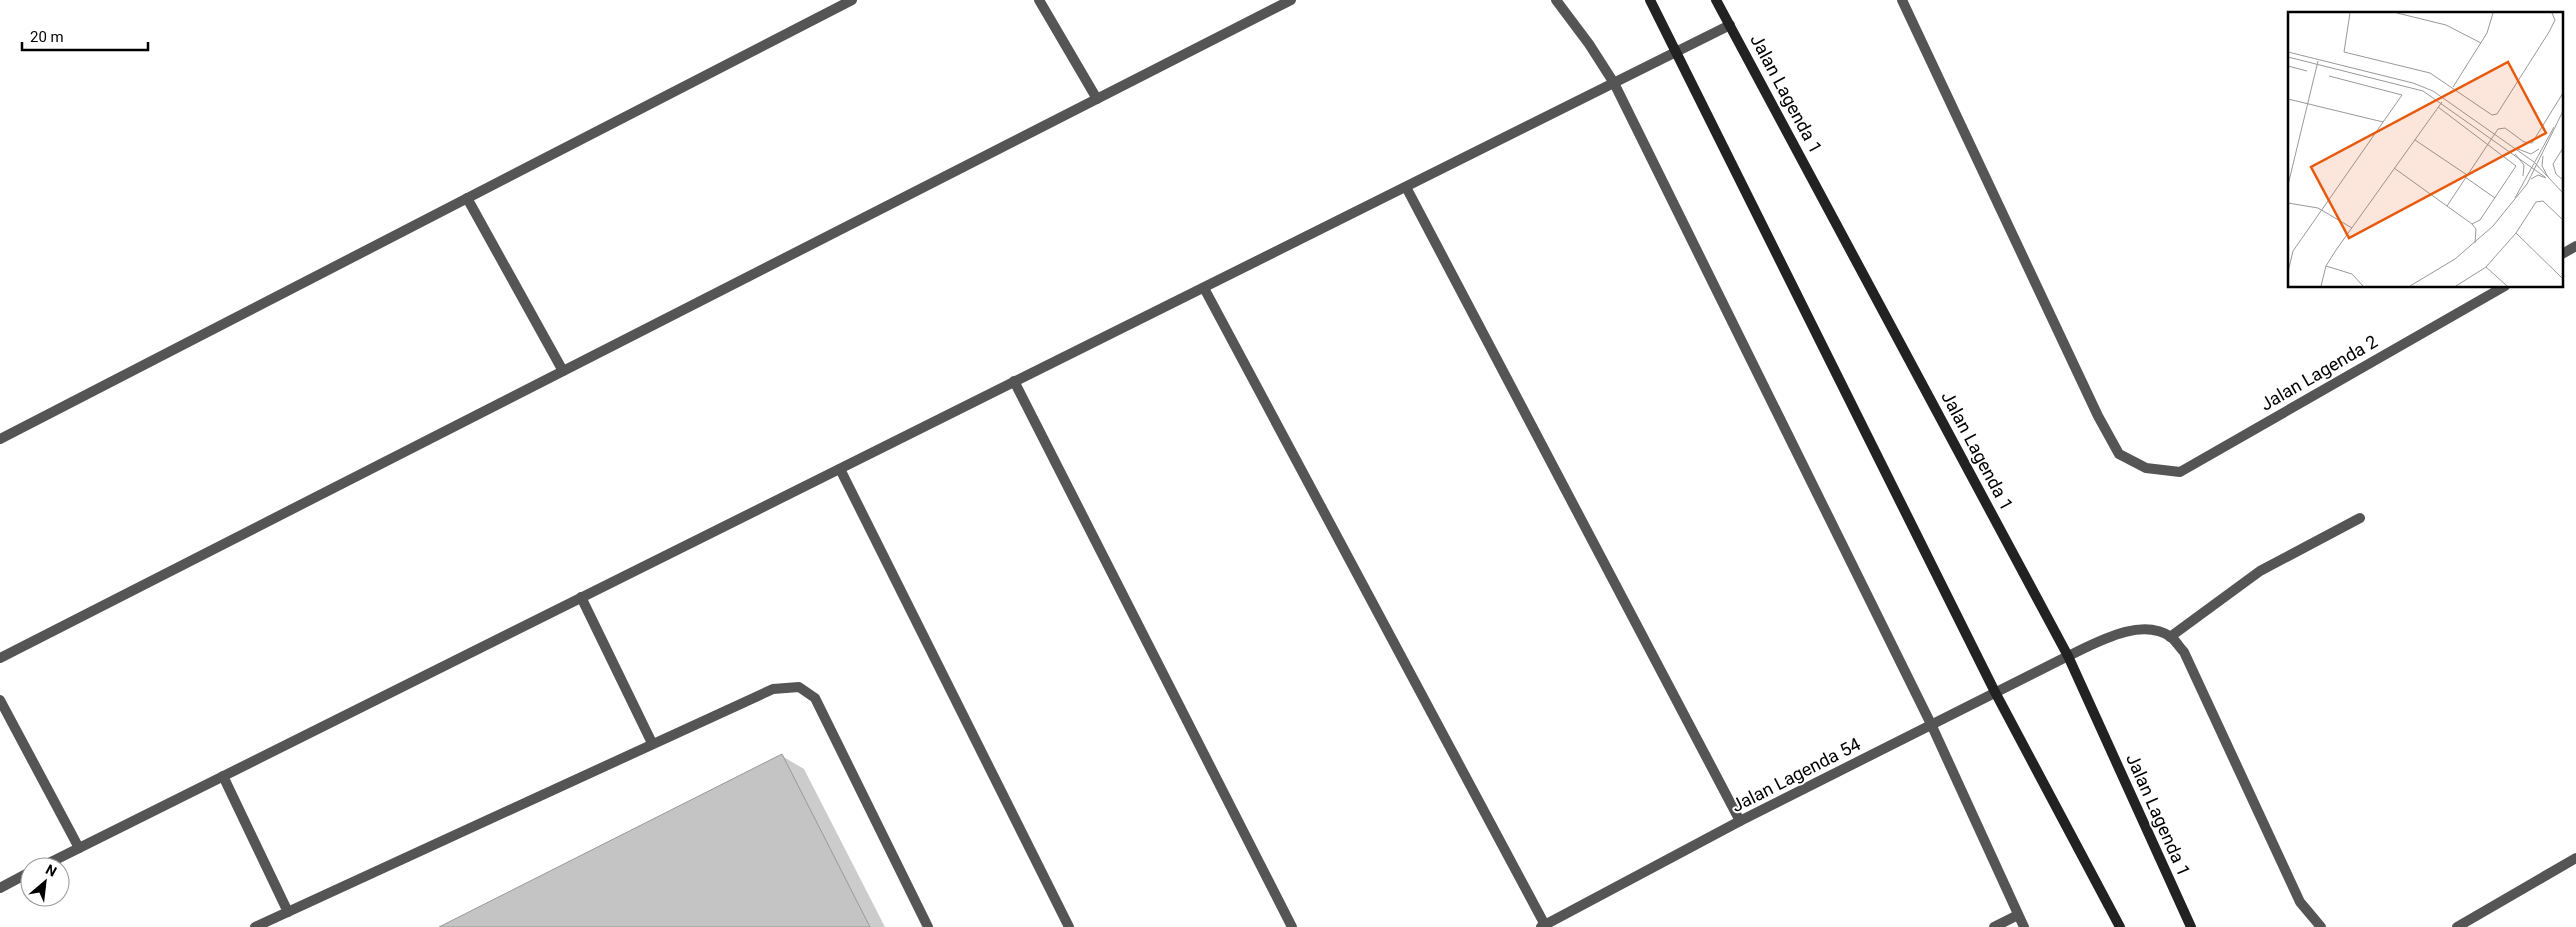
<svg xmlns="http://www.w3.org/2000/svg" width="2576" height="927" font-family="Roboto,sans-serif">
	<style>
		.shadow { fill: #0003 }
		.building { fill: #c4c4c4; stroke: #999 }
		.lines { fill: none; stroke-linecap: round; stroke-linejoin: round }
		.lane { stroke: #555; stroke-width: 10 }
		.street { stroke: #555; stroke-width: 10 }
		.secondary { stroke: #222; stroke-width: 10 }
		.labels { text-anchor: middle; stroke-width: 4; stroke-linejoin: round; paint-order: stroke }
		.street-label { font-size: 18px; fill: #000; stroke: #fff }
		.inset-road { fill: none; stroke: #999; stroke-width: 1 }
		.view { fill: #e8590c; fill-opacity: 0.15; stroke: #e8590c; stroke-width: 2.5 }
		.inset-edge { fill: none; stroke: #000; stroke-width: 2.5 }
	</style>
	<rect width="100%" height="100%" fill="#fff"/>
	<!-- shadow -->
	<polygon class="shadow" points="782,756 804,769 885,927 442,927"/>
	<!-- building -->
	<polygon class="building" points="782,754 870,927 439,927"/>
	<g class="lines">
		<!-- lane -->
		<g class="lane">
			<polyline points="1039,0 1097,99"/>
			<polyline points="1556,0 1589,44 1614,83"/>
			<polyline points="1406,187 1740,821"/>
			<polyline points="467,198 563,371"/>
			<polyline points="1014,381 1292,927"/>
			<polyline points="581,597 652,743"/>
			<polyline points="2170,637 2260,571 2360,518"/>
			<polyline points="0,658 1291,0"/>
			<polyline points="223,776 288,912"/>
			<polyline points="255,927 773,689 799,687 815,698 928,927"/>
			<polyline points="1994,927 2018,915"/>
		</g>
		<!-- street -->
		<g class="street">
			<polyline points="1902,0 2098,416 2119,454 2146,468 2180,472 2505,286"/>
			<polyline points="1614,83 1931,724 2024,927"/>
			<polyline points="2562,254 2576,246"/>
			<polyline points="1204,288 1545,925"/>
			<polyline points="0,439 852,0"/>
			<polyline points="840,469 1069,927"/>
			<polyline points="0,700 79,848"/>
			<polyline points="41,867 1730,25"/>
			<polyline points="0,888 30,872"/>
			<path d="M1541,927L1740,821L2068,656C2096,643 2141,616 2171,637C2176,641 2180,648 2184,652L2300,902L2321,927"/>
			<polyline points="2457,927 2576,858"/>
		</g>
		<!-- secondary -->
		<g class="secondary">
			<polyline points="1650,0 1995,692 2120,927"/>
			<polyline points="1716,0 2068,656 2191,927"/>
		</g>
	</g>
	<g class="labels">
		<!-- street labels -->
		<g class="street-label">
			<text transform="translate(1786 94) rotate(62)" y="6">Jalan Lagenda 1</text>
			<text transform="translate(2319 373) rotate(-30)" y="6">Jalan Lagenda 2</text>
			<text transform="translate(1977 451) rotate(62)" y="6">Jalan Lagenda 1</text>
			<text transform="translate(1796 775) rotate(-27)" y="6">Jalan Lagenda 54</text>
			<text transform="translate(2158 815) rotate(66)" y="6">Jalan Lagenda 1</text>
		</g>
	</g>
	<!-- overview -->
	<g transform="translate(2288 12)">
		<rect width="275" height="275" fill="#fff"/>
		<path class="inset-road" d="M62,1L56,40L142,61L204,103L209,102L261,20L267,8L264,1M109,1L158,13L193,31M0,40L125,71L145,79L246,150L275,181M0,45L135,79L257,165M0,54L19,59M165,75L199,21L205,1M0,87L95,110M150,95L228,154L192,208L184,212M127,128L179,163M275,136L265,152L268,162L275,168M230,137L243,142L251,137M227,142L236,153L235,164M255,144L254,154L260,165M106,156L184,212L188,217L187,231M177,165L207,186M243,167L250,163L258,166M0,173L30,49M227,186L266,115M0,191L30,196L64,216M159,194L210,117L217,116L236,130L244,131L275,81M228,221L275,267M38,254L64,262L75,274M198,255L219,274M0,260L5,239L114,83L41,64M33,274L38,254L48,238L154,90M122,274L167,247L205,214L239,172L275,99M168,274L198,255L228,221L248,190L255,189L275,208"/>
		<path class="view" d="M220,50L258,121L61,226L23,155Z"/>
		<rect width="275" height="275" class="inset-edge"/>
	</g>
	<!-- north arrow -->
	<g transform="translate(45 882) rotate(28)"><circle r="24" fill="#ffffff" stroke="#999999"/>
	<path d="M0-4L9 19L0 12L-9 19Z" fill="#000000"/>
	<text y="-8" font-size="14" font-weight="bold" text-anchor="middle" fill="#000000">N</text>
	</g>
	<!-- scale -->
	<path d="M22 42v8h126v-8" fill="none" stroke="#000000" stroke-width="2.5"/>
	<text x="30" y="42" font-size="15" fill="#000000" stroke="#ffffff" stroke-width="4" paint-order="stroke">20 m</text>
</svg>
